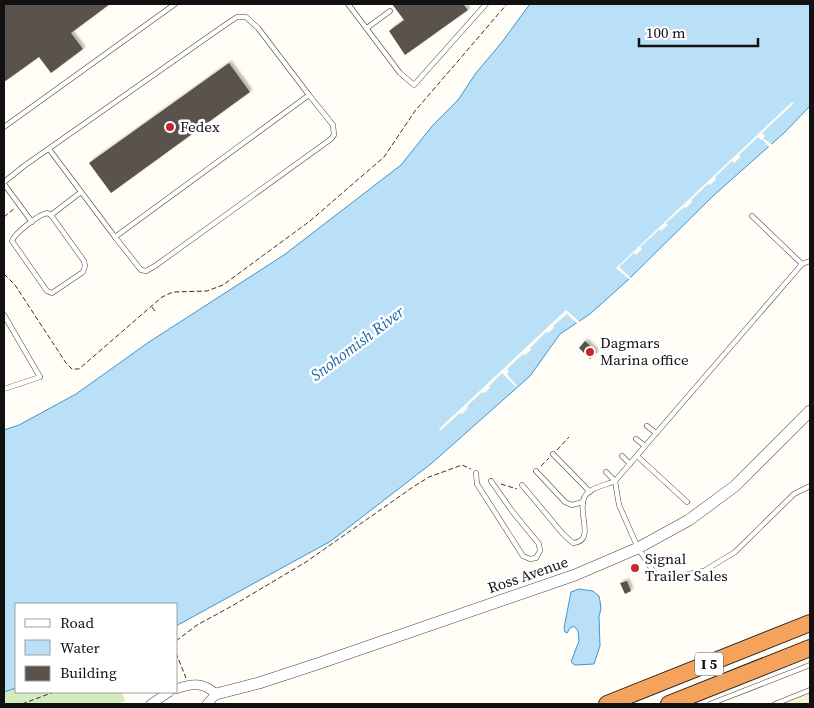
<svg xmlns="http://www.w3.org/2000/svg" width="814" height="708" font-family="'Source Serif 4',serif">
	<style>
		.farmland { fill: #f6f3d4 }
		.green { fill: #d5ebbd }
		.water { fill: #b9e0f7; stroke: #3f96cf }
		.pier { fill: #fffdf5 }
		.building { fill: #5a524d; filter: url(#shadow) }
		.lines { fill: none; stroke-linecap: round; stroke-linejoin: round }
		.service-casing { stroke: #444; stroke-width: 5.5 }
		.minor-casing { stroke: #444; stroke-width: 10 }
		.tertiary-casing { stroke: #444; stroke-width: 12 }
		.motorway-casing { stroke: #222; stroke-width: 18 }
		.path { stroke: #333; stroke-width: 1; stroke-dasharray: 5 2.5; stroke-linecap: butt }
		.service { stroke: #fff; stroke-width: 4.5 }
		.minor { stroke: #fff; stroke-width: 9 }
		.tertiary { stroke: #fff; stroke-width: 11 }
		.motorway { stroke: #f5a25d; stroke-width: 16 }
		.poi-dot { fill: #c4262e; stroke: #fff; stroke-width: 2 }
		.labels { text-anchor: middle; stroke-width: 5; stroke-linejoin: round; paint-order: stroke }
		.shield { fill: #fff; stroke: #585858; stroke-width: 1 }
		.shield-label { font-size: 14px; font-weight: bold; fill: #111 }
		.poi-label { font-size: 15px; fill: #111; stroke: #fff; text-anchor: start }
		.street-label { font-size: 15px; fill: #111; stroke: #fff }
		.water-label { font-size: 16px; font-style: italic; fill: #1768a6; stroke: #fff }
	</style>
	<defs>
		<filter id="shadow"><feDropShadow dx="2.5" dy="-2.5" stdDeviation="1" flood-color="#0004"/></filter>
	</defs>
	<rect width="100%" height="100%" fill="#fffdf5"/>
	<!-- farmland -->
	<polygon class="farmland" points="810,688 810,704 770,704"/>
	<!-- green -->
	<polygon class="green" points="16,688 16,692 122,692 125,701 116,704 4,704 4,692"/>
	<!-- water -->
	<g class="water">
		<polygon points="530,4 810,4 810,106 784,133 713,196 628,280 590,314 560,334 530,376 432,463 331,541 176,626 176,604 16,604 16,688 4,692 4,430 19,425 76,394 149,342 284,255 401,165 433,125 458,100 476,73 502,42"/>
		<polygon points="579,589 593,591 599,596 600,601 601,609 599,616 600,646 594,664 575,665 571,662 579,641 578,631 574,626 570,628 567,633 565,632 564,628 571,592"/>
	</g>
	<!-- pier -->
	<g class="pier">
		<polygon points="792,102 794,103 762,133 765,136 763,138 774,146 771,149 762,139 761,140 758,137 739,155 741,157 734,163 732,161 715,177 716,179 710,185 708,184 691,200 692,202 686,208 684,207 666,223 668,225 661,231 660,229 640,247 642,249 636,255 634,253 619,267 632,279 631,281 616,268"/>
		<polygon points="566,310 581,323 579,325 567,314 553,326 554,328 548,333 546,332 530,348 531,350 525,355 523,354 507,369 509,372 507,374 517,386 516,387 502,373 489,386 490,388 484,393 482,392 467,406 468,408 462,414 460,413 440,431 439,429"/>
	</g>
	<!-- building -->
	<g class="building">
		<polygon points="4,4 110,4 71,33 83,49 51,73 39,57 4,82"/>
		<polygon points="392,4 463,4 468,10 405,55 389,31 404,20"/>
		<polygon points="229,63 250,92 111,193 89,163"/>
		<polygon points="585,341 597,352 590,359 579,348"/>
		<polygon points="627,581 631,591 625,594 620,583"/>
	</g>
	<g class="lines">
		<defs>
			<g id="service">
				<polyline points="348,4 400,73 414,85 486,4"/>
				<polyline points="367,28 390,11"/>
				<polyline points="4,127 175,4"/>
				<polyline points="4,182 24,166 222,27 237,17 246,17 258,28 309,95 115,237 49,149"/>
				<polyline points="4,184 32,222"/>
				<path d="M47,213L51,215L84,261L85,266L83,272L52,293L47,291L12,241C15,233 38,215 47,213Z"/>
				<polyline points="51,215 81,192"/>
				<polyline points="752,216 802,264"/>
				<polyline points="115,237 141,270 146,271 155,266 331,139 334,135 333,125 309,95"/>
				<polyline points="810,261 802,264 615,481 619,505 638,548 659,580 704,571 735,552 794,494 810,486"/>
				<polyline points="4,315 40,377 4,389"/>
				<polyline points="647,426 656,433"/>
				<polyline points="636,439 645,446"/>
				<polyline points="553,454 590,492"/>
				<polyline points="622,456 630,464"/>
				<polyline points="637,456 687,502"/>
				<polyline points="536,471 565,502 572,505 583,502"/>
				<polyline points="476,473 477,484 523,556 530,559 536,558 540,551 539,544 512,511 491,481"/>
				<path d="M522,485L563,534L573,543C596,541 577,513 584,498C588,488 606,485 615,481L606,472"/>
				<polyline points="710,704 810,665"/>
				<polyline points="775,704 810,690"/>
			</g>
			<g id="minor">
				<path d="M176,689C192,683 203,682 216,694L207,704"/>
				<polyline points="151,704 169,692"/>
			</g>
			<polyline id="tertiary" points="216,694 259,683 320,663 575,575 638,548 689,520 735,486 810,411"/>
			<g id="motorway">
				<polyline points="607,704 810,623"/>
				<polyline points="669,704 810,648"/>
			</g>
		</defs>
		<!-- service casing -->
		<use href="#service" class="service-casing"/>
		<!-- minor casing -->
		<use href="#minor" class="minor-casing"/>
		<!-- tertiary casing -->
		<use href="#tertiary" class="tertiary-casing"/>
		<!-- motorway casing -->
		<use href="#motorway" class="motorway-casing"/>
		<!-- path -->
		<g class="path">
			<polyline points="4,217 15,208"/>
			<polyline points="4,274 15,285 66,363 72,369 79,369 162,297 173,292 207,291 223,285 310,221 384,157 415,111 507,4"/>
			<polyline points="152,307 155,311"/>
			<polyline points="557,450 569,437"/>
			<polyline points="541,466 549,458"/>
			<polyline points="501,484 517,489"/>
			<polyline points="176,641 197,625 232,606 306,562 413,487 429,477 462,465 471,469"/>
			<polyline points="176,653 186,678"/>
			<polyline points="22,704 54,692"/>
		</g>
		<!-- service -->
		<use href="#service" class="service"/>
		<!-- minor -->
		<use href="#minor" class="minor"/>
		<!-- tertiary -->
		<use href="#tertiary" class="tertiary"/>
		<!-- motorway -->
		<use href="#motorway" class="motorway"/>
	</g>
	<!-- markers -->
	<g class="poi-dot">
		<circle cx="170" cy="127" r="5"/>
		<circle cx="590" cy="352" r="5"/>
		<circle cx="635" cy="568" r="5"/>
	</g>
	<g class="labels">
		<!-- shield labels -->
		<rect class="shield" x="695" y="652.5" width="28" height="23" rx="4"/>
		<g class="shield-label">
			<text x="709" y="669">I 5</text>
		</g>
		<!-- poi labels -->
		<g class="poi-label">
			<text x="180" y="132">Fedex</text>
			<text x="600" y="348">Dagmars<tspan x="600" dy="17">Marina office</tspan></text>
			<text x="645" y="564">Signal<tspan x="645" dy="17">Trailer Sales</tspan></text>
		</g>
		<!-- street labels -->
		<g class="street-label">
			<text transform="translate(528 575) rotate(-19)" y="5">Ross Avenue</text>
		</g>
		<!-- water labels -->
		<g class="water-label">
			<text transform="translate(357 343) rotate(-37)" y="6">Snohomish River</text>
		</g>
	</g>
	<!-- border -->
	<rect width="814" height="708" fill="none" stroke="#111111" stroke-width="10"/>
	<!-- legend -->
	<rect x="15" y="603" width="162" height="90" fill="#ffffff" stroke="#a0a0a0"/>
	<rect x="25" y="619" width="25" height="8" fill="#ffffff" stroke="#a0a0a0"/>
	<text x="60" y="628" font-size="15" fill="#111111">Road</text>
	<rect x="25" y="640" width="25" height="15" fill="#b9e0f7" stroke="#a0a0a0"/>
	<text x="60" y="653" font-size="15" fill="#111111">Water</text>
	<rect x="25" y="666" width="25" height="15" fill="#5a524d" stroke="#a0a0a0"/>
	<text x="60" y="678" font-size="15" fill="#111111">Building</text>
	<!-- scale -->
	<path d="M639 38v8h119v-8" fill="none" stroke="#111111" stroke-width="2.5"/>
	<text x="646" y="38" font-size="15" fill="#111111" stroke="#ffffff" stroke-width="4" paint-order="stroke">100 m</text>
</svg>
